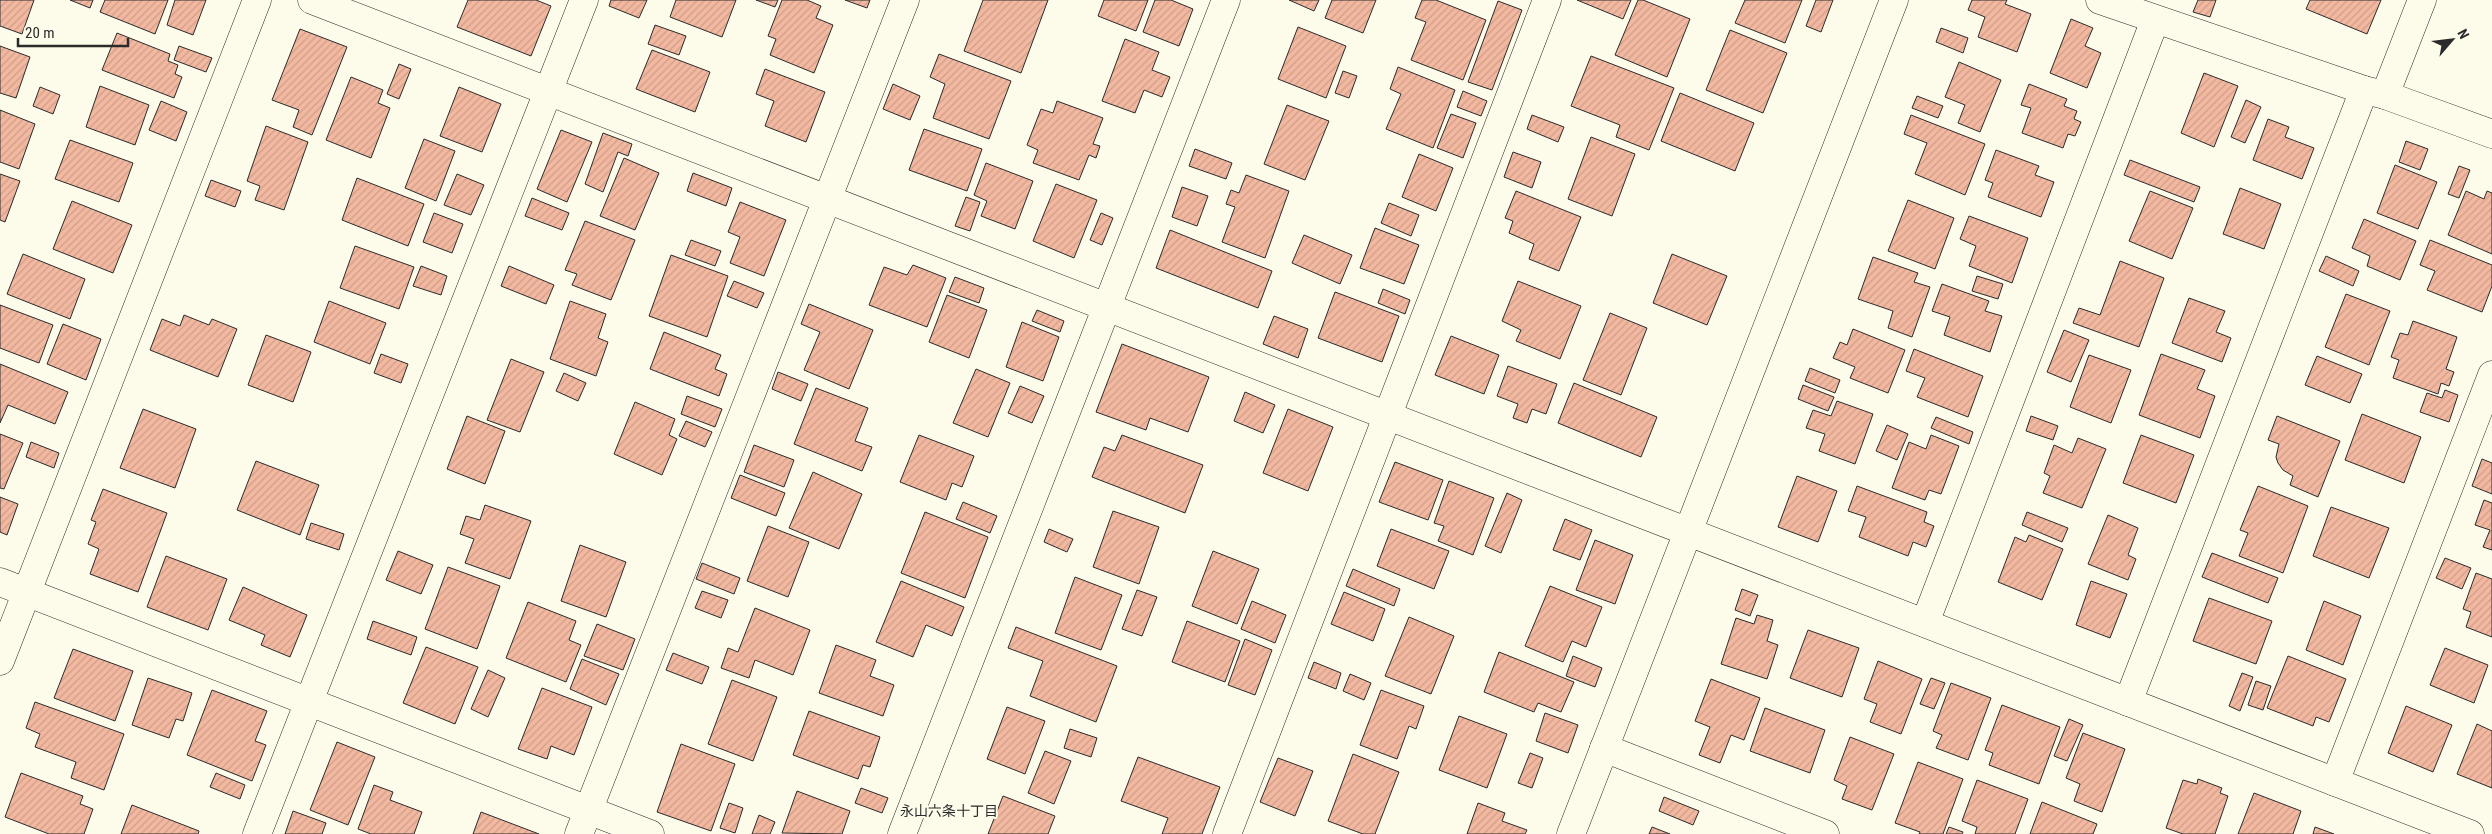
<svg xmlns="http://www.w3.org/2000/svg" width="2492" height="834" font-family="'Roboto Condensed','Noto Sans JP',sans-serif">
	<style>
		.building { fill: url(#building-hatch); stroke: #2b2b2b }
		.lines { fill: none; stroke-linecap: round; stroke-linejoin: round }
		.minor-casing { stroke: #2b2b2b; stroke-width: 29 }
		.minor { stroke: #fdfbea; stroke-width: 28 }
		.labels { text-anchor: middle; stroke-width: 4; stroke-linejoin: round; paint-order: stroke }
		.neighbourhood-label { font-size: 14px; fill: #2b2b2b; stroke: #fdfbea }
	</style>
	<defs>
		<pattern id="building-hatch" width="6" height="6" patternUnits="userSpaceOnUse" patternTransform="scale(1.25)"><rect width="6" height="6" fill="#f2b8a0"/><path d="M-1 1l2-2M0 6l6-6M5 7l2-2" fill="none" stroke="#d09e8a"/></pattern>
	</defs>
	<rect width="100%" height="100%" fill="#fdfbea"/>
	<!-- building -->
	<g class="building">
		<polygon points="0,0 34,0 22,34 0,26"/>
		<polygon points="70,0 93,0 90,8"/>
		<polygon points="105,0 168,0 155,34 100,12"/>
		<polygon points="175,0 206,0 193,35 167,25"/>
		<polygon points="468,0 536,0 551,6 531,56 457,27"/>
		<polygon points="611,0 647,0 639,18 609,6"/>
		<polygon points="676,0 736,0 722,37 670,17"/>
		<polygon points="756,0 778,0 775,7"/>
		<polygon points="782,0 807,0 821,6 816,18 833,25 814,73 770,55 776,39 768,36"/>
		<polygon points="845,0 870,0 867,8"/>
		<polygon points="983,0 1048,0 1021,73 964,51"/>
		<polygon points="1104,0 1148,0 1136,31 1098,16"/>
		<polygon points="1155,0 1171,0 1193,9 1179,46 1143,32"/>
		<polygon points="1289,0 1319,0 1314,11"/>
		<polygon points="1332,0 1376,0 1363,33 1325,18"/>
		<polygon points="1422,0 1436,0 1486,20 1463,80 1411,60 1426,22 1415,18"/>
		<polygon points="1577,0 1631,0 1623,19"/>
		<polygon points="1638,0 1643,0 1690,19 1667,77 1615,55"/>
		<polygon points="1745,0 1802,0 1785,43 1735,23"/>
		<polygon points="1816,0 1833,0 1821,32 1806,26"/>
		<polygon points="1972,0 2007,0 2005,4 2031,14 2017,52 1978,37 1985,17 1968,10"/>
		<polygon points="2198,0 2216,0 2210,17 2193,12"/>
		<polygon points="2310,0 2381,0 2367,34 2306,9"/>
		<polygon points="1498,1 1522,10 1492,90 1468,82"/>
		<polygon points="2071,19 2093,28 2085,46 2101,53 2087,88 2050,73"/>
		<polygon points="655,25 686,36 679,55 648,44"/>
		<polygon points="1298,27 1346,46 1326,98 1278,79"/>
		<polygon points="1941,28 1968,38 1963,53 1936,42"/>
		<polygon points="300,29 347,47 312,135 293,127 299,110 272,100"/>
		<polygon points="1730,30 1787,53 1763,113 1706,90"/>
		<polygon points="117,33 170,54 168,61 178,65 175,74 182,77 174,98 102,70"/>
		<polygon points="1125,39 1159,52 1152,70 1170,77 1162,97 1144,90 1135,113 1102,101"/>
		<polygon points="0,46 30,57 16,98 0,93"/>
		<polygon points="179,46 212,58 206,72 174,60"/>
		<polygon points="652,50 710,72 695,112 636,89"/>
		<polygon points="939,54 1011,81 989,139 933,118 945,84 930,77"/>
		<polygon points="1591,56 1674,88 1649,150 1616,137 1620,125 1571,106"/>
		<polygon points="1959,62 2001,80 1980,132 1958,123 1965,105 1945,97"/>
		<polygon points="399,64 411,69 399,99 387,94"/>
		<polygon points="1398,67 1455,90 1433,148 1386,129 1401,94 1390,89"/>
		<polygon points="765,69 825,92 806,142 765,126 774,101 756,94"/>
		<polygon points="1343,71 1357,76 1349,98 1335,93"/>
		<polygon points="2204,73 2238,86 2214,147 2181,133"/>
		<polygon points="351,77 383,90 378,103 390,108 371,158 326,140"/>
		<polygon points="893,84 920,96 910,120 883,109"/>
		<polygon points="2029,84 2067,99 2064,106 2077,111 2074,119 2081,122 2075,136 2068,134 2063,148 2022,133 2031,108 2021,105"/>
		<polygon points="100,86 149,105 135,145 86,127"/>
		<polygon points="40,87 60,95 53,114 33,106"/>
		<polygon points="459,87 501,104 482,152 440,136"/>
		<polygon points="1463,91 1487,101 1481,116 1457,107"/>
		<polygon points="1680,93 1754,123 1735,171 1661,141"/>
		<polygon points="1917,96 1943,106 1938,118 1912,108"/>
		<polygon points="2246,100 2261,107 2245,143 2231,137"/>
		<polygon points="161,101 187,112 176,141 149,130"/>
		<polygon points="1057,101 1103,118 1093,144 1100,146 1096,158 1089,155 1079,180 1033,163 1038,150 1027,145 1041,109 1053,113"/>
		<polygon points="1287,105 1329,121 1305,180 1264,164"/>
		<polygon points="0,110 35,124 19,169 0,162"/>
		<polygon points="1451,114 1476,123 1463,158 1437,148"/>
		<polygon points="1532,115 1564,127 1558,142 1527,129"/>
		<polygon points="1911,115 1985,144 1965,195 1915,174 1927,143 1904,134"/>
		<polygon points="2268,119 2289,127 2285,137 2314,148 2302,179 2253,160"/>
		<polygon points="266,126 308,142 284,210 255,200 260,186 247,181"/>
		<polygon points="924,129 982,149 967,191 909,170"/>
		<polygon points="561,130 592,142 567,202 537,189"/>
		<polygon points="603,133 632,144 628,156 618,152 603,192 585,184"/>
		<polygon points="1591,137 1635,154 1612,216 1568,199"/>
		<polygon points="424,139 455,151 436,201 405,188"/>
		<polygon points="70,140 133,163 119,202 55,179"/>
		<polygon points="2406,141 2428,149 2420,170 2399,162"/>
		<polygon points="1195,149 1232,163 1226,179 1189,166"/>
		<polygon points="1996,150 2039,166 2035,175 2054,182 2041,217 1988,197 1993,183 1985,180"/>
		<polygon points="1513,152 1541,162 1532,188 1504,177"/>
		<polygon points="1419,154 1453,168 1436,211 1402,197"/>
		<polygon points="624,158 659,173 635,230 600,216"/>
		<polygon points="2130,160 2200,187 2194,202 2124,175"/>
		<polygon points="986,163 1033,181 1015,229 981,216 987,201 974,195"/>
		<polygon points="2395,165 2437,182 2418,229 2377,213"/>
		<polygon points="2459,166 2470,170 2459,198 2448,194"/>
		<polygon points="693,173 732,188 726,206 687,191"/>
		<polygon points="0,174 20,181 5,222 0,220"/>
		<polygon points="457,174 484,185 471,215 444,205"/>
		<polygon points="1246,175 1289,191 1265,258 1222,242 1235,207 1226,204 1231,190 1239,193"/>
		<polygon points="357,178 424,204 408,246 342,220"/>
		<polygon points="211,180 241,191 235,207 205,196"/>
		<polygon points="1056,184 1097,200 1074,258 1033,241"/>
		<polygon points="1182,187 1208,196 1197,226 1172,217"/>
		<polygon points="2240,188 2281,204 2264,249 2223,234"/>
		<polygon points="1516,191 1581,217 1559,271 1529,259 1534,244 1509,233 1513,221 1505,218"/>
		<polygon points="2150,191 2193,208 2172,259 2129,241"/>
		<polygon points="2466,191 2484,199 2487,191 2492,193 2492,254 2448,235"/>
		<polygon points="966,197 980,202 970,231 955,226"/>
		<polygon points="532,198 569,213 562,230 525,216"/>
		<polygon points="1908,200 1954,218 1935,269 1888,251"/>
		<polygon points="72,201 132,225 113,273 53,249"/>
		<polygon points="740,202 786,220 764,276 730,263 740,237 728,232"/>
		<polygon points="1389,203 1419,215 1411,236 1381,223"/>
		<polygon points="434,213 463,224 452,253 423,242"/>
		<polygon points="1101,213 1113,218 1102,245 1090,240"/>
		<polygon points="1969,216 2028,238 2012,283 1969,266 1976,246 1960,239"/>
		<polygon points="2364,219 2416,241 2400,280 2367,266 2370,256 2352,248"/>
		<polygon points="585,221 635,240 611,300 572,285 577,274 565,270"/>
		<polygon points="1375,228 1419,245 1404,284 1360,268"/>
		<polygon points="1170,230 1272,271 1258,308 1156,268"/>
		<polygon points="1304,235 1352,255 1340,284 1292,263"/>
		<polygon points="691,240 721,251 715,266 685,255"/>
		<polygon points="2430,240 2492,265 2492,286 2482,312 2427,290 2435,271 2420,265"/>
		<polygon points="355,246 414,267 399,309 340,288"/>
		<polygon points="23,254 85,279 70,319 7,294"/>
		<polygon points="1672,254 1727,276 1707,325 1653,303"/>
		<polygon points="671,255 728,276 707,337 649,316"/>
		<polygon points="2326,256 2359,271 2353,286 2319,271"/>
		<polygon points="1873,257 1918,273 1914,282 1930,287 1912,337 1888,328 1893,311 1858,299"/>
		<polygon points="2120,261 2164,278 2139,347 2073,323 2079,308 2100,315"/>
		<polygon points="913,265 946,278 927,327 869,305 884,267 907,275"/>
		<polygon points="421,266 447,276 441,295 413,286"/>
		<polygon points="509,266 554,285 546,304 501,286"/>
		<polygon points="1977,276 2003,284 1998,299 1972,291"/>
		<polygon points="955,277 984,288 979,303 949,292"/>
		<polygon points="734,281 764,293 757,308 727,296"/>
		<polygon points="1518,281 1581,306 1560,359 1516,341 1521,330 1502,321"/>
		<polygon points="1942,284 1989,301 1985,311 2002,316 1990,352 1944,335 1950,317 1932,311"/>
		<polygon points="1383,289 1410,300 1405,314 1378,303"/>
		<polygon points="1335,292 1399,316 1382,362 1318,338"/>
		<polygon points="2346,294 2390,311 2369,365 2325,347"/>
		<polygon points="947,295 987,310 969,358 929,342"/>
		<polygon points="2189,298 2225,311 2216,332 2231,338 2222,362 2172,343"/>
		<polygon points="329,301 386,323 370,364 314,342"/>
		<polygon points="570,301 606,314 598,338 608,342 596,376 550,359"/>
		<polygon points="809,304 873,330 849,389 804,370 820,332 801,324"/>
		<polygon points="0,305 53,325 39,363 0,348"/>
		<polygon points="1037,310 1064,321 1060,332 1032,321"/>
		<polygon points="1610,313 1647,328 1621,395 1583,380"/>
		<polygon points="184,315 209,325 212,319 237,329 218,377 150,350 162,319 180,326"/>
		<polygon points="1274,316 1308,329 1298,358 1263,344"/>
		<polygon points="2413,321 2457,337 2446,369 2454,372 2449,386 2441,383 2438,394 2393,378 2399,360 2391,357 2400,333 2408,335"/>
		<polygon points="1022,322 1059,337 1043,381 1006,367"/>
		<polygon points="63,324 101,339 86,380 47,364"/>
		<polygon points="1853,329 1905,350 1888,393 1850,378 1855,367 1833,358 1840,342 1847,345"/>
		<polygon points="2064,330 2089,340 2071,382 2047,372"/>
		<polygon points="664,332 721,355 715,369 727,374 719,396 650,369"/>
		<polygon points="266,335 311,352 293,402 248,385"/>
		<polygon points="1451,336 1499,355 1484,394 1435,375"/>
		<polygon points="1122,344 1209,377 1188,432 1150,418 1146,430 1096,412"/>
		<polygon points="1914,349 1983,376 1968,417 1917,397 1925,378 1906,371"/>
		<polygon points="381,354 408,364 401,383 374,373"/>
		<polygon points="2161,354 2205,370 2197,389 2215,396 2200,438 2139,415"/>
		<polygon points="2089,355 2131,370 2111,423 2070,407"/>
		<polygon points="2317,356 2362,374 2350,403 2305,385"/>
		<polygon points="511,359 544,372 520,432 487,420"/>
		<polygon points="0,364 68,392 55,424 8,405 0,423"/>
		<polygon points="1508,366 1557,384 1546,414 1532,409 1527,423 1513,418 1518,404 1497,396"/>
		<polygon points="1810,368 1840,380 1835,393 1805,381"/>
		<polygon points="976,369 1010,383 988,437 953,423"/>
		<polygon points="778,372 808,384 801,401 772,389"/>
		<polygon points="564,373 586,383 578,401 556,391"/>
		<polygon points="1574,383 1657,417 1641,457 1558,423"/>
		<polygon points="1803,385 1834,397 1828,411 1798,399"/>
		<polygon points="1020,386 1044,396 1032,423 1008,413"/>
		<polygon points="816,388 868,408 855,441 872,447 862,471 794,444"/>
		<polygon points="2445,390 2458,395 2449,422 2420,412 2427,393 2442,398"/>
		<polygon points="1245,392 1275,405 1263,433 1234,421"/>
		<polygon points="687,396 722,409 715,427 681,414"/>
		<polygon points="1837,401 1873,414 1855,464 1819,451 1825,434 1806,428 1813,410 1831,416"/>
		<polygon points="635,402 675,419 669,435 677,439 662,475 614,454"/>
		<polygon points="143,409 196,429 175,488 120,468"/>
		<polygon points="1288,409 1333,427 1308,491 1263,473"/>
		<polygon points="2362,414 2421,437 2404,483 2345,460"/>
		<polygon points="467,416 505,431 485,484 447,469"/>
		<polygon points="2031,416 2058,426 2053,440 2026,431"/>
		<polygon points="2277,416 2340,441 2318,497 2290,485 2293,476 2283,470 2278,463 2276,457 2279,444 2268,440"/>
		<polygon points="1936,417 1973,432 1969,444 1931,428"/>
		<polygon points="686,421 712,432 705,447 679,436"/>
		<polygon points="1887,425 1908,434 1897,460 1876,451"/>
		<polygon points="0,434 23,443 4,489 0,488"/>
		<polygon points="919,435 974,456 962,487 952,483 946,500 900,482"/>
		<polygon points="1122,435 1203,465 1185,513 1092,477 1104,447 1115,451"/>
		<polygon points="1931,435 1959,446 1941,494 1929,490 1925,500 1892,488 1909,442 1926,449"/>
		<polygon points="2141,435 2194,455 2176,503 2123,483"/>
		<polygon points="2078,438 2106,449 2082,508 2043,493 2050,476 2044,473 2054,445 2072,453"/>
		<polygon points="31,442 59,453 54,468 26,457"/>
		<polygon points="754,445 794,460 784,487 744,472"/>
		<polygon points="2482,459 2492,463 2492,494 2472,486"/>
		<polygon points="256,461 319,485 300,535 237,510"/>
		<polygon points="1395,462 1443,480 1428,520 1379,502"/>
		<polygon points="813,472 862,494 839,549 789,528"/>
		<polygon points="740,475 785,493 776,516 731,498"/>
		<polygon points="1797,476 1837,491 1818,542 1778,527"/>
		<polygon points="1449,481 1494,498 1473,555 1438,541 1444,526 1434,523"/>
		<polygon points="1857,486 1927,512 1924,522 1934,526 1926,547 1913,542 1908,556 1859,537 1866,517 1848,511"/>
		<polygon points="2258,486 2308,506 2283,573 2239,556 2248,533 2240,530"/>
		<polygon points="103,489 167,513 138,592 90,574 99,549 88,544 96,522 91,520"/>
		<polygon points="1507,493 1522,500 1501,553 1485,546"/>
		<polygon points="0,497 18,504 7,535 0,532"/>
		<polygon points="2484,500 2492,503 2492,550 2483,547 2490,530 2475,525"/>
		<polygon points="963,502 997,516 990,533 956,519"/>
		<polygon points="485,505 531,521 510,579 465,563 474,539 460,534 466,516 480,520"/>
		<polygon points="2331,507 2389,528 2369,578 2313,556"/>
		<polygon points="1113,511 1159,527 1139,584 1093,567"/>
		<polygon points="925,512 988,537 965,598 901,573"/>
		<polygon points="2027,512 2068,528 2062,542 2022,525"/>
		<polygon points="2108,515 2138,528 2128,555 2136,559 2128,580 2088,564"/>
		<polygon points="1565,519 1592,530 1580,560 1553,550"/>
		<polygon points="311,523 344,534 339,550 306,539"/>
		<polygon points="768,526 809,542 788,597 747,581"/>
		<polygon points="1049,529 1073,539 1067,552 1044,542"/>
		<polygon points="1391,529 1449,551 1434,589 1377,566"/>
		<polygon points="2029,535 2063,549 2042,600 1998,582 2015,537 2026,542"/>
		<polygon points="1595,540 1633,555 1615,604 1576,590"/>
		<polygon points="580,545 626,562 606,617 561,601"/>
		<polygon points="398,551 433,565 421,594 386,580"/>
		<polygon points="1213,551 1259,569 1237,624 1192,606"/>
		<polygon points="2212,553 2278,578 2268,603 2202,577"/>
		<polygon points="166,556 227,579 208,630 147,607"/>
		<polygon points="2445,558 2471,568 2462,589 2436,578"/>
		<polygon points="702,563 740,578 734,594 696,579"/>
		<polygon points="448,567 500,586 477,649 425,629"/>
		<polygon points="1353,569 1400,589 1394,606 1346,586"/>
		<polygon points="2476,573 2492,579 2492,637 2466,627 2471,612 2463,609"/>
		<polygon points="1075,577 1122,595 1101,650 1055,633"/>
		<polygon points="901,581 964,607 952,636 926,625 913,657 876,642"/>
		<polygon points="2091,581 2127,594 2110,638 2076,625"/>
		<polygon points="1550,586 1602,607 1586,647 1572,641 1563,662 1525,646"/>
		<polygon points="243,587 307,615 290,657 261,645 265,635 229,620"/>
		<polygon points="1742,589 1758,595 1750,616 1735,610"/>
		<polygon points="1137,590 1157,597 1142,636 1122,629"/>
		<polygon points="702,591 728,600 721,618 695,608"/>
		<polygon points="1344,592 1385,609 1373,641 1331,624"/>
		<polygon points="2209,598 2272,621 2256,664 2193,641"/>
		<polygon points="1252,601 1286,615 1275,643 1241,629"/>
		<polygon points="2324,601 2361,616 2343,665 2306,650"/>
		<polygon points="528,602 576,621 569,640 581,645 566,682 506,658"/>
		<polygon points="755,608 810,630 793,675 755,660 749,678 721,668 728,648 738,652"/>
		<polygon points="1757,615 1773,620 1767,641 1778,645 1767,679 1721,664 1736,618 1754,624"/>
		<polygon points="1409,617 1454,636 1431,694 1385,676"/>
		<polygon points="373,621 417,637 411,655 367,639"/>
		<polygon points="1187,621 1240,641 1225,682 1172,662"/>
		<polygon points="597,624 635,639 623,670 584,656"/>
		<polygon points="1016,627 1117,666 1096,722 1030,696 1043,661 1008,648"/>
		<polygon points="1808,630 1859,648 1842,697 1790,678"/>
		<polygon points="1245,639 1272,650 1255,695 1228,685"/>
		<polygon points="836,645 876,660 870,676 894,685 883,716 819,693"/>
		<polygon points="426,647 478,667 455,724 403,703"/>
		<polygon points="2445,648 2488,665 2474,703 2430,685"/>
		<polygon points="73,649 133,671 115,721 54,698"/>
		<polygon points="1499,652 1574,682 1561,712 1538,703 1534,712 1484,692"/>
		<polygon points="673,653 709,667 702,684 666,670"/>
		<polygon points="1573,656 1602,668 1595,687 1566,676"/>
		<polygon points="2288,656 2346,679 2329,722 2316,717 2313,726 2267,708"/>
		<polygon points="582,659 619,674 606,705 570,689"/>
		<polygon points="1878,661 1922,679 1901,734 1870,722 1877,704 1864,699"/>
		<polygon points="1314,662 1341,673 1336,689 1308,678"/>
		<polygon points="488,670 505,678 488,717 471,709"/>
		<polygon points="2242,673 2253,677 2240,711 2229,706"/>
		<polygon points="1350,674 1371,683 1364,700 1343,691"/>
		<polygon points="148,678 192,693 183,721 176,719 169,738 132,725"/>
		<polygon points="1931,678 1945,683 1934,709 1920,704"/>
		<polygon points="1711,679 1760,698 1744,740 1731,735 1720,763 1699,755 1710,727 1695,721"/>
		<polygon points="732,680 777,697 753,761 708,744"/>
		<polygon points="2256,681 2271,686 2263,710 2248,705"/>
		<polygon points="1951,683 1991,698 1968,760 1936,748 1942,735 1933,731"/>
		<polygon points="542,688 592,707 574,755 551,746 547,759 518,749"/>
		<polygon points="212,690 267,711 255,741 266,745 252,781 187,755"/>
		<polygon points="1381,690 1424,706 1416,729 1409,726 1397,759 1360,745"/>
		<polygon points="35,702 124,734 104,790 71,778 76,762 35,747 40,734 26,728"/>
		<polygon points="2002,705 2060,727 2039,784 1989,765 1993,753 1985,750"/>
		<polygon points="2406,706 2452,725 2433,772 2388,753"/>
		<polygon points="1007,707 1045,721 1025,774 987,759"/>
		<polygon points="1765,708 1825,730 1810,773 1750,751"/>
		<polygon points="809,711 880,737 870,767 863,765 858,779 793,755"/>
		<polygon points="1545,713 1578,725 1568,753 1536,741"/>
		<polygon points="1459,716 1507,734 1487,788 1439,770"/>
		<polygon points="2069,719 2083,725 2067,761 2054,756"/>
		<polygon points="2477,724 2492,731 2492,788 2457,774"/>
		<polygon points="1070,729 1097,738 1091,757 1064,748"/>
		<polygon points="2083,733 2125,749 2102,812 2074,801 2080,784 2066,778"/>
		<polygon points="1850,737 1894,754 1872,810 1842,799 1847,786 1834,780"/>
		<polygon points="337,742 375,757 348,825 310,810"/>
		<polygon points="681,744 735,764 711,831 657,812"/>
		<polygon points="1045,751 1071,761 1054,804 1028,793"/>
		<polygon points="1530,753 1543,758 1532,788 1518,783"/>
		<polygon points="1353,754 1399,772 1375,834 1363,834 1328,821"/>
		<polygon points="1138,757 1220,787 1202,834 1162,834 1168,818 1121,801"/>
		<polygon points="1278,758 1313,771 1295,816 1260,802"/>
		<polygon points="1918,762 1963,779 1943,834 1919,834 1920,832 1895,823"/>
		<polygon points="21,773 83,796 80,804 93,809 84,834 49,834 5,817"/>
		<polygon points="216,773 245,785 240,799 210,787"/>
		<polygon points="2198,779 2222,788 2220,793 2228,796 2215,834 2183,834 2166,828 2183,780 2197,784"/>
		<polygon points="1977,780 2028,799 2015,834 1975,834 1977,827 1962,821"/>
		<polygon points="374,785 393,792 390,800 422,812 414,834 371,834 358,829"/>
		<polygon points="861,788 888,798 882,813 855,803"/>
		<polygon points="797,791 850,811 842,834 782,833"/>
		<polygon points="2254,793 2301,811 2293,834 2238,834"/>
		<polygon points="1003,796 1055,816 1048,834 988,834"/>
		<polygon points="1664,797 1699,811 1693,825 1659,811"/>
		<polygon points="2042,802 2097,824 2093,834 2030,834"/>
		<polygon points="729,803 743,808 735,833 720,828"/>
		<polygon points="1478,803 1505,813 1502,821 1527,830 1525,834 1467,834"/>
		<polygon points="132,805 199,831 198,834 121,834"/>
		<polygon points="293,811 326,823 322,834 285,834"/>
		<polygon points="481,812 539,834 473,834"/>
		<polygon points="759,815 775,822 770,834 752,834"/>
		<polygon points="1652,827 1670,834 1649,834"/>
		<polygon points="1949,827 1963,832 1962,834 1946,834"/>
		<polygon points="2315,827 2334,834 2313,834"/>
	</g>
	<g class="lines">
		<defs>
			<g id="minor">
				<polyline points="312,0 2470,834"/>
				<polyline points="2100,0 2364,90 2385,95 2492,134"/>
				<polyline points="2385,95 2422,0"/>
				<polyline points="0,582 650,834"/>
				<polyline points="1925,623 2155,20"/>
				<polyline points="0,661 257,0"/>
				<polyline points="2128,702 2364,90"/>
				<polyline points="1604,748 1825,834"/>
				<polyline points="2335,782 2492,375"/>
				<polyline points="257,834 584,0"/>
				<polyline points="579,834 905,0"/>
				<polyline points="902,834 1226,0"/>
				<polyline points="1227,834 1547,0"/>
				<polyline points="1571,834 1894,0"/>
			</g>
		</defs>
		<!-- minor casing -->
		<use href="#minor" class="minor-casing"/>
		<!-- minor -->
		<use href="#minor" class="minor"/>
	</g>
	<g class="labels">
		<!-- neighbourhood labels -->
		<g class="neighbourhood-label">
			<text x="949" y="816">永山六条十丁目</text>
		</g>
	</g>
	<!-- north arrow -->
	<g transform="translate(2452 40) rotate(62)" stroke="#fdfbea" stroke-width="4" paint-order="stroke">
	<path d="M0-4L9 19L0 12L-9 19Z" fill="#2b2b2b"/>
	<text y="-8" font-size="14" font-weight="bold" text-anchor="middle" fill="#2b2b2b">N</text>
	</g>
	<!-- scale -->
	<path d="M18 38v8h110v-8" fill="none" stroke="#2b2b2b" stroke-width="2.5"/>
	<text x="25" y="38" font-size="15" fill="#2b2b2b" stroke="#fdfbea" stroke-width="4" paint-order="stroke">20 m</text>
</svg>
